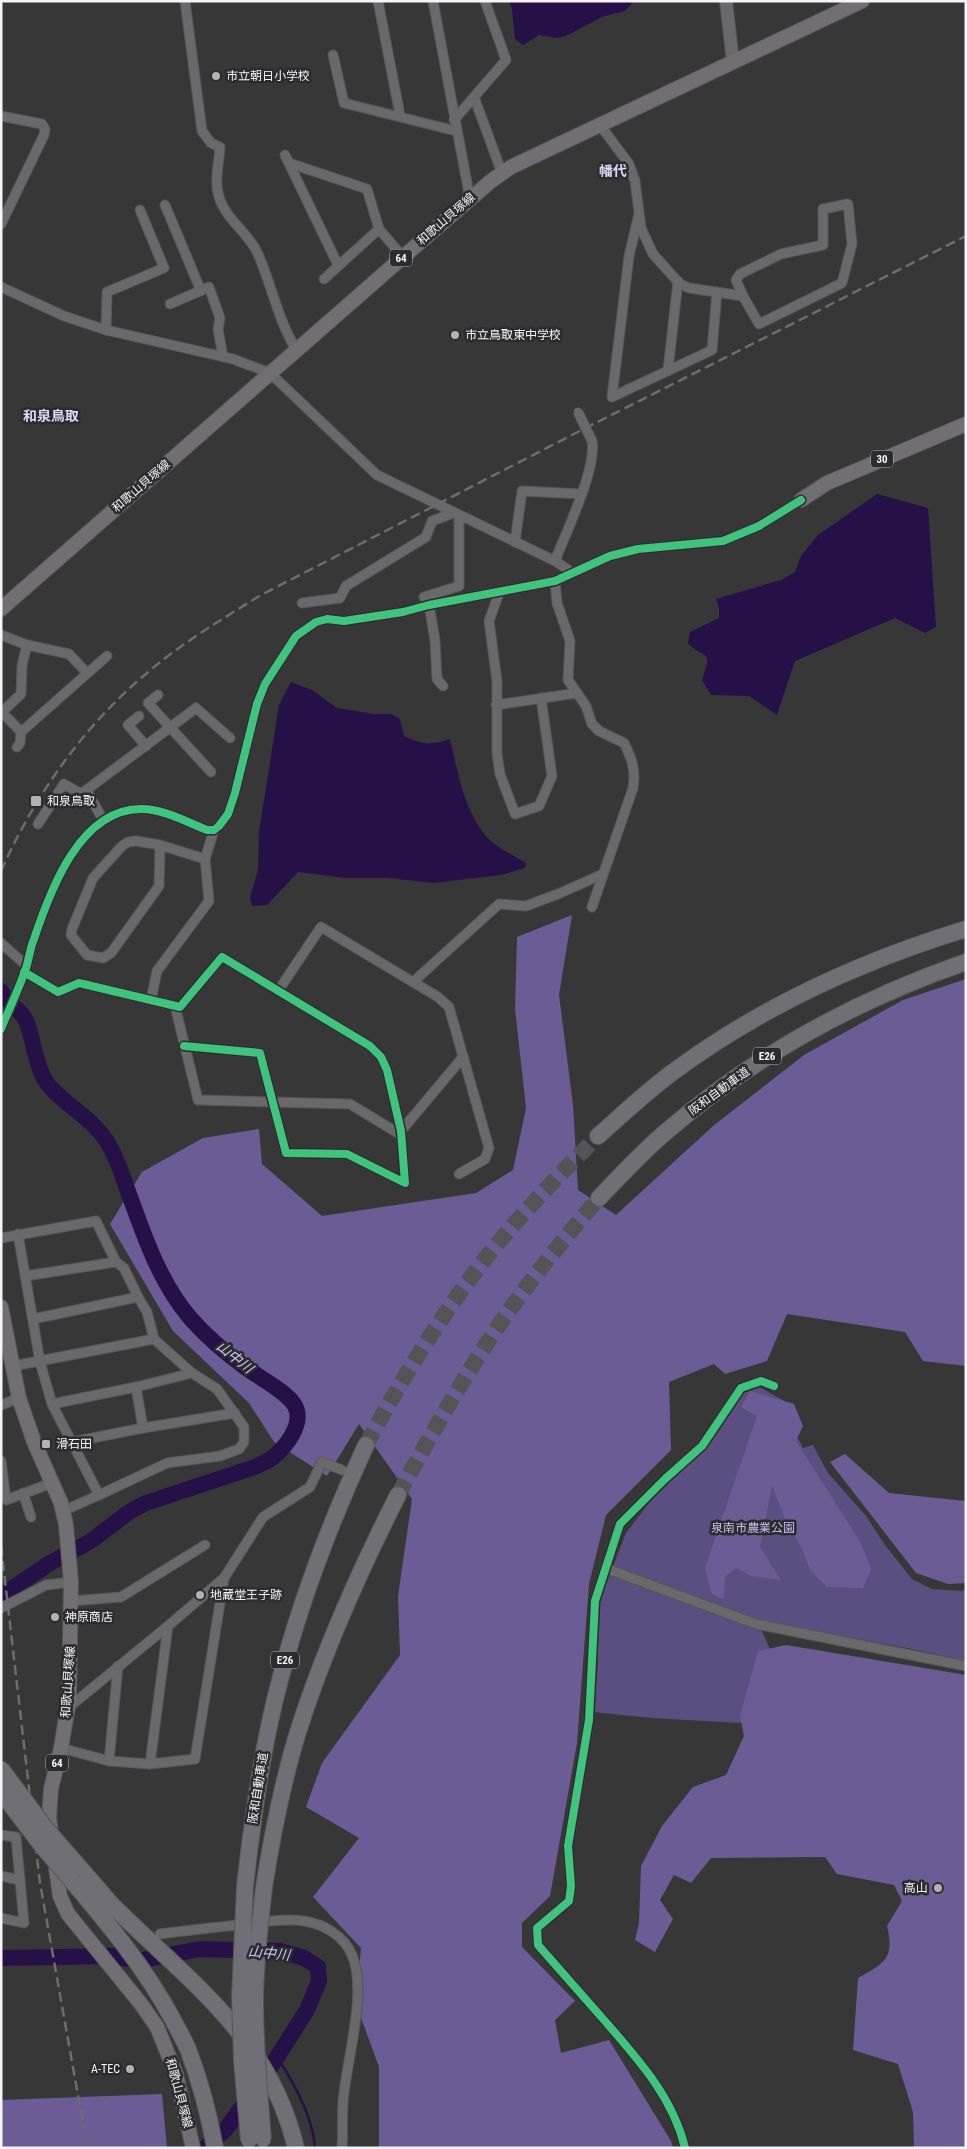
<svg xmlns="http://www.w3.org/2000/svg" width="967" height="2149" font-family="'Roboto Condensed','Noto Sans JP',sans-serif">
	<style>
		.green { fill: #5b4e81 }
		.forest { fill: #6c5c96 }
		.water { fill: #261048 }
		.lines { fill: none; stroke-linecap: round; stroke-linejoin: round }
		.stream { stroke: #261048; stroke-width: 2.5 }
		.river { stroke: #261048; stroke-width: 16 }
		.highway-tunnel { stroke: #545355; stroke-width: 16; stroke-dasharray: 16 8; stroke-linecap: butt }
		.street-casing { stroke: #565657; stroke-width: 11 }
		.secondary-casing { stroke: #565657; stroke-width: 14 }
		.primary-casing { stroke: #565657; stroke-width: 16 }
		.highway-casing { stroke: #565657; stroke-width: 18 }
		.street { stroke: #69686a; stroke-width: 9 }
		.secondary { stroke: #69686a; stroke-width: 12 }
		.primary { stroke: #716f74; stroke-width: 14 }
		.highway { stroke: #716f76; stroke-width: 16 }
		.rail { stroke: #6d6d6e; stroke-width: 2.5; stroke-dasharray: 10 5; stroke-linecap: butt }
		.street-bridge-casing { stroke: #565657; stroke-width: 11; stroke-linecap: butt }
		.highway-bridge-casing { stroke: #565657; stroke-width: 18; stroke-linecap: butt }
		.street-bridge { stroke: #69686a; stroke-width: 9 }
		.highway-bridge { stroke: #716f76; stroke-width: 16 }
		.cycleway-casing { stroke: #2c2c2f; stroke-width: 11 }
		.cycleway { stroke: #40c37c; stroke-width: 8 }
		.poi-dot { fill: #b2b2b4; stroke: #2c2c2f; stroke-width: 2 }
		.labels { text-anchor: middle; stroke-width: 5; stroke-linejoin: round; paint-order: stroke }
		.shield { fill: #2c2c2f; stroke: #b9b8bb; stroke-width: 1 }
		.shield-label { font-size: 11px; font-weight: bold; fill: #f5f4f7 }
		.poi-label { font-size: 12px; fill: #f5f4f7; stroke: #2c2c2f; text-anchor: start }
		.street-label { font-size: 12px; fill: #f5f4f7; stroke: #2c2c2f }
		.park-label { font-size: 12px; fill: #cbbef8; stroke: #2c2c2f }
		.neighbourhood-label { font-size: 14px; font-weight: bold; fill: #ded8f5; stroke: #2c2c2f }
		.water-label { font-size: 14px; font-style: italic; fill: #cfc2fc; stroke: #2c2c2f }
	</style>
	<rect width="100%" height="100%" fill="#373738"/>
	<!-- green -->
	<polygon class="green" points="756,1385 788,1403 795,1432 803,1448 813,1445 828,1473 866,1516 885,1545 912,1579 932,1589 961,1591 966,1590 966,1661 912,1649 757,1620 772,1654 748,1722 739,1723 652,1718 593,1712 598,1665 597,1646 599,1603 626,1533 659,1490 705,1445 744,1389"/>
	<!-- forest -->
	<g class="forest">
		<polygon points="572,915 559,995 573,1105 578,1190 616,1215 713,1126 804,1055 903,1000 966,979 966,1366 923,1361 905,1332 787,1314 767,1361 725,1374 714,1364 669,1382 671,1450 606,1515 589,1584 577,1743 550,1896 522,1923 522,1947 575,2001 555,2020 561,2053 609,2040 671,2141 673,2148 379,2148 379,2067 356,2004 361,1948 313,1897 359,1838 306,1807 322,1763 400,1655 398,1596 412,1499 359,1424 327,1476 274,1442 249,1403 173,1331 110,1224 142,1172 203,1138 259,1129 262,1164 322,1216 476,1193 513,1170 526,1108 515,1009 517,937"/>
		<polygon points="750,1391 794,1404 803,1426 796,1441 861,1543 871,1569 863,1588 827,1587 810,1570 802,1549 785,1520 772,1485 760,1547 781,1580 751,1576 736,1568 725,1577 724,1599 712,1594 705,1568 757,1416 741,1407"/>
		<polygon points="845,1454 889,1493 966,1501 966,1583 948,1584 916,1573 830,1462"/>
		<path d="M786,1645L966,1675V2148H914L913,2112L898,2064L853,2050L858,1978C884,1963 895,1959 887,1926L902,1901L894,1885L837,1874L825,1857L711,1858L691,1883L674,1875L660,1900L673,1919L655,1952L635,1940L639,1923L641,1866L662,1826L693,1787L726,1775L744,1736L740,1716L758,1651Z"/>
		<polygon points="162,2094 167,2148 1,2148 1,2100"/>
	</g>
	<!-- water -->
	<g class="water">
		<polygon points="509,1 634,1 625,11 602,17 566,36 556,38 539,35 523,45 515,39 512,9"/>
		<path d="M877,494L928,508L936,627L925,633L895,618L795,661L777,715L749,696L711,695L702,680L707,664V657C700,651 693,650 688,643L690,632L719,618V608L716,599L781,580L795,572L801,556L818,535Z"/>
		<path d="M291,682L312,690L337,708L374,714H391L400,719L404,736C422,744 430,746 450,739C457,769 463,805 482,831C492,846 511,854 526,863L525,868L501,875L433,883L388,878H345L298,872L267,905L252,906L250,898L258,870L259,832L279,705Z"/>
	</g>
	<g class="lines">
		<!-- stream -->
		<path class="stream" d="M277,2057C294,2083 313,2117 315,2148"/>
		<!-- river -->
		<g class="river">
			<path d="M1,991C7,1004 22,1009 27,1023C34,1041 36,1072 50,1087C68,1107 95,1120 109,1145C118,1160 123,1178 129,1194C145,1238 160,1283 191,1319C206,1336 226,1353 245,1367C258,1377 288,1392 295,1406C305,1424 284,1449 272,1458C267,1462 260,1464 255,1467L146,1503L129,1512L91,1541L50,1563L1,1596"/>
			<polyline points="1,1958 113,1956 137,1961 200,1949 280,1951 304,1958 318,1967 319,1981 307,2010 272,2065 226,2129 205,2148"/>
		</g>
		<!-- highway-tunnel -->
		<g class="highway-tunnel">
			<path d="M366,1445C401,1380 439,1318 485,1259C520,1215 559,1175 598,1136"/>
			<path d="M398,1495C427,1442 456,1390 489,1340C522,1290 560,1243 599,1198"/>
		</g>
		<defs>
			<g id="street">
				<path d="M185,1L202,131L211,143L220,147C219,163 214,182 219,197C226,220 249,233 258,254C272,286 278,321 297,351"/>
				<polyline points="378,1 400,115"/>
				<polyline points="433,1 470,199"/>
				<polyline points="333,55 344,103 456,131"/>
				<polyline points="474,97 502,173"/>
				<polyline points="1,116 42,124 45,129 44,135 1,224"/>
				<polyline points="454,120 506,60 485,1"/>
				<polyline points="600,125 629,164 635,181 641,228 653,254 680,284 689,288 743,296"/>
				<polyline points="285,155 338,265"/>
				<polyline points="289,163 367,189 379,229 403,257"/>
				<polygon points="848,204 852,244 842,283 759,324 743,296 736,280 740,274 781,254 823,245 823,209"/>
				<polyline points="165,205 201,291"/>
				<polyline points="639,214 629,256 612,397 712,350 717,292"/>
				<polyline points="324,279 379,229"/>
				<polyline points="1,287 64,316 106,330 233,359 270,373 377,475 555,561 573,573"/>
				<polyline points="170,304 209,287 220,318 218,329 223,357"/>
				<polyline points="106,330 107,292 164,268 140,210"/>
				<polyline points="668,370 678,281"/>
				<polyline points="515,542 522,491 581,494"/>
				<path d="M555,561C566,532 597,469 592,441"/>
				<path d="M555,581L557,603L570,641L568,680L586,706L592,724L599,731L624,743C632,759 636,770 633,788L592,907"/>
				<polyline points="499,593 489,621 497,681 497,754 500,774 515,814 539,806 552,776 541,698"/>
				<polyline points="424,597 459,586 459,516"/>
				<polyline points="302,603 340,598 346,586 426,537 432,521 453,513"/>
				<polyline points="429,605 435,640 437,679 443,686"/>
				<polyline points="1,635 27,645 69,654 87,673"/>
				<polyline points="27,645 22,665 21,694 2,712 21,732 107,656"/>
				<polyline points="158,695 148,703 211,772"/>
				<polyline points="496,705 577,693"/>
				<polyline points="139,716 128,725 146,746"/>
				<polyline points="17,747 20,743 21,732"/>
				<polyline points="87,791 103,820"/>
				<polyline points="38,824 64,784 81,794 196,708 230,738"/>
				<polyline points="160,845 159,886 111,953 103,958 87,955 71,935 72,929 93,878 122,846 128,842 136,841 160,845 205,859"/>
				<polyline points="1,943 27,966"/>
				<polyline points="24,972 58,992 79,983 180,1007 222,957 370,1046 381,1057 387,1070 401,1131 405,1183 347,1154 286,1153 260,1053 184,1046"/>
				<polyline points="413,982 499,904 526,906 558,894 603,874"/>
				<polyline points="278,991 321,927 438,997 449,1007 489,1148 485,1159 459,1174"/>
				<polyline points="151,1000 157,971 209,901 205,859 214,830"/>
				<polyline points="175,1006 198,1100 350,1104 401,1135"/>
				<path d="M1,1029C9,1009 19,989 26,968C29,959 30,948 34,939C50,891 80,808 142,809C163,809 187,822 207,830H214L219,826L228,814L235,793L257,704L265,684L296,636L316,622L327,619L344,621L403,612L429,605L555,581L610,556L638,549L723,541L759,526L801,500"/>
				<polyline points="401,1131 463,1057"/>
				<polyline points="1,1238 96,1221 116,1262 124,1268 138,1297 147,1312 154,1339"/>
				<polyline points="25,1276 116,1262"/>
				<polyline points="33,1319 138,1297"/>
				<polyline points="13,1366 154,1339 192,1373 217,1389 244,1427 244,1442 239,1449 220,1456 167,1463 99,1495 52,1404 40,1362 18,1234"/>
				<polyline points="136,1387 143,1428"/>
				<polyline points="52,1404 136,1387 192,1373"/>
				<polyline points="1,1405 19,1398"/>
				<polyline points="72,1442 143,1428 235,1413"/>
				<polyline points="1,1461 6,1500 52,1483"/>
				<polyline points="23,1493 31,1517"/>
				<polyline points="63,1511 99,1495"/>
				<polyline points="605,1568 756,1624 966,1666"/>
				<polyline points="71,1601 121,1597 205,1545"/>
				<polyline points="1,1608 46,1585 71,1582"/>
				<polyline points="68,1708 168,1626 224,1578 263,1517 310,1487 322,1462 342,1470"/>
				<polyline points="61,1748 109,1761 150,1764 195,1759 224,1578"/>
				<polyline points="109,1761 118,1666"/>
				<polyline points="150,1764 168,1626"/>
				<polyline points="1,1835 16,1837 24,1923 1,1918"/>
				<polyline points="1,1876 20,1880"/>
				<path d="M160,1934C189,1930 218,1927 247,1924C266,1922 286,1918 304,1921C324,1924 344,1936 352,1955C368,1992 346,2062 343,2102C342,2117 343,2133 342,2148"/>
				<path d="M685,2148C673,2097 637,2058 604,2020C582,1995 560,1970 538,1945L537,1928L569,1901L571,1886L568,1846L589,1720L595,1601L620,1524L665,1479L702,1446L741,1388L761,1381L774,1386"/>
			</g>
			<polyline id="secondary" points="726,1 733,62"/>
			<g id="primary">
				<polyline points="801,500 827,483 966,424"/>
				<polyline points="1,609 403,257 491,181 511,167 862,1"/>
				<polyline points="1,1307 19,1398 34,1442 61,1503 66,1525 71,1582 69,1700 61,1748 51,1789 49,1818 60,1896 68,1914 141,2004 157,2027 176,2074 193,2148"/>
			</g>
			<g id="highway">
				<path d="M598,1136C623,1114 647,1091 673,1072C762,1006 861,961 966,929"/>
				<path d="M599,1198C621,1175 643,1151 667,1131C755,1055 856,1000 966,962"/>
				<path d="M79,1867C91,1880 102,1894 114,1907C191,1983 269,2036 296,2148"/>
				<path d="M73,1882C110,1926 145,1968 172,2018C177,2028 183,2038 188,2049C200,2081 209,2114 215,2148"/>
				<path d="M245,1886C253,1817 262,1747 280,1680C301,1599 331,1521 366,1445"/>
				<path d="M264,1887C272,1836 282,1785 297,1735C323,1652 359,1572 398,1495"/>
			</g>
		</defs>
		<!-- street casing -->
		<use href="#street" class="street-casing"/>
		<!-- secondary casing -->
		<use href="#secondary" class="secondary-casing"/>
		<!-- primary casing -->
		<use href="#primary" class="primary-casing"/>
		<!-- highway casing -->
		<use href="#highway" class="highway-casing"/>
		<!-- street -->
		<use href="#street" class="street"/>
		<!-- secondary -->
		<use href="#secondary" class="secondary"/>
		<!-- primary -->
		<use href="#primary" class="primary"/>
		<!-- highway -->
		<use href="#highway" class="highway"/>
		<!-- rail -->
		<g class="rail">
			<path d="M1,871C33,799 80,731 140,679C177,646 219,621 261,595L572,435L966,236"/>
			<polyline points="1,1546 40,1883 84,2129"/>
		</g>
		<defs>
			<polyline id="street-bridge" points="578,412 592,441"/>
			<g id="highway-bridge">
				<polyline points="1,1769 46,1829 79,1867"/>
				<polyline points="1,1792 43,1847 73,1882"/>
				<polyline points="245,1886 240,1997 242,2061 249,2140"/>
				<path d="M263,2139C259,2093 255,2047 255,2001C255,1963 260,1925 264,1887"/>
			</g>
		</defs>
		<!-- street-bridge casing -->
		<use href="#street-bridge" class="street-bridge-casing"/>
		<!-- highway-bridge casing -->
		<use href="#highway-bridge" class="highway-bridge-casing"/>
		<!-- street-bridge -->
		<use href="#street-bridge" class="street-bridge"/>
		<!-- highway-bridge -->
		<use href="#highway-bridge" class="highway-bridge"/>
		<defs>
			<g id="cycleway">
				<polyline points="24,972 58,992 79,983 180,1007 222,957 370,1046 381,1057 387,1070 401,1131 405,1183 347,1154 286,1153 260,1053 184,1046"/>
				<path d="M1,1029C9,1009 19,989 26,968C29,959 30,948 34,939C50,891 80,808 142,809C163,809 187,822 207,830H214L219,826L228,814L235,793L257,704L265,684L296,636L316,622L327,619L344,621L403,612L429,605L555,581L610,556L638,549L723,541L759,526L801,500"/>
				<path d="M685,2148C673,2097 637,2058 604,2020C582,1995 560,1970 538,1945L537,1928L569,1901L571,1886L568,1846L589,1720L595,1601L620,1524L665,1479L702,1446L741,1388L761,1381L774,1386"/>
			</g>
		</defs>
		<!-- cycleway casing -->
		<use href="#cycleway" class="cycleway-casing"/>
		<!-- cycleway -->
		<use href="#cycleway" class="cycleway"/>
	</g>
	<!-- markers -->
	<g class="poi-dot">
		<circle cx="216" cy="76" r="5"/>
		<circle cx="455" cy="335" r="5"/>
		<rect x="30" y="795" width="12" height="12" rx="2.5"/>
		<rect x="41" y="1439" width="10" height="10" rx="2.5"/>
		<circle cx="200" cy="1595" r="5"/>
		<circle cx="55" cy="1617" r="5"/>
		<circle cx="938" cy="1888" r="5"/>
		<circle cx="130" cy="2069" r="5"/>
	</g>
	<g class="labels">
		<!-- shield labels -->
		<g class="shield">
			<rect x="390" y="249.5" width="22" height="17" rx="4"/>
			<rect x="871" y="450.5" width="22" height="17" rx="4"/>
			<rect x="753" y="1047.5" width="28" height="17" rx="4"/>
			<rect x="271" y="1651.5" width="28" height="17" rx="4"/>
			<rect x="46" y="1754.5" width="22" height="17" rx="4"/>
		</g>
		<g class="shield-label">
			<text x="401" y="262">64</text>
			<text x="882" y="463">30</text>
			<text x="767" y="1060">E26</text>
			<text x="285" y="1664">E26</text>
			<text x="57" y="1767">64</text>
		</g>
		<!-- poi labels -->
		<g class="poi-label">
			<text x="226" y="80">市立朝日小学校</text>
			<text x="465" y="339">市立鳥取東中学校</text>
			<text x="47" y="805">和泉鳥取</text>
			<text x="56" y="1448">滑石田</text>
			<text x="210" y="1599">地蔵堂王子跡</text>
			<text x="65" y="1621">神原商店</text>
			<text x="928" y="1892" text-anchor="end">高山</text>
			<text x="120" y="2073" text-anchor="end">A-TEC</text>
		</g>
		<!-- street labels -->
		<g class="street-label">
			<text transform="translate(446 219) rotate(-41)" y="4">和歌山貝塚線</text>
			<text transform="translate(141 486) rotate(-41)" y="4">和歌山貝塚線</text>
			<text transform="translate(719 1091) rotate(-36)" y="4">阪和自動車道</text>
			<text transform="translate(68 1682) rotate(-86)" y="4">和歌山貝塚線</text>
			<text transform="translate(258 1788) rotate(-81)" y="4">阪和自動車道</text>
			<text transform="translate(179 2093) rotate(75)" y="4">和歌山貝塚線</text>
		</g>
		<!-- park labels -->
		<g class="park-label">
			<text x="753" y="1532">泉南市農業公園</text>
		</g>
		<!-- neighbourhood labels -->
		<g class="neighbourhood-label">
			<text x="613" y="176">幡代</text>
			<text x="51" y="421">和泉鳥取</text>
		</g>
		<!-- water labels -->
		<g class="water-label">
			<text transform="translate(235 1357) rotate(39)" y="5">山中川</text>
			<text transform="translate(269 1953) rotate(6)" y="5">山中川</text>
		</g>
	</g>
	<!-- border -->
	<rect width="967" height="2149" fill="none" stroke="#f5f4f7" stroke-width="5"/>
</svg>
